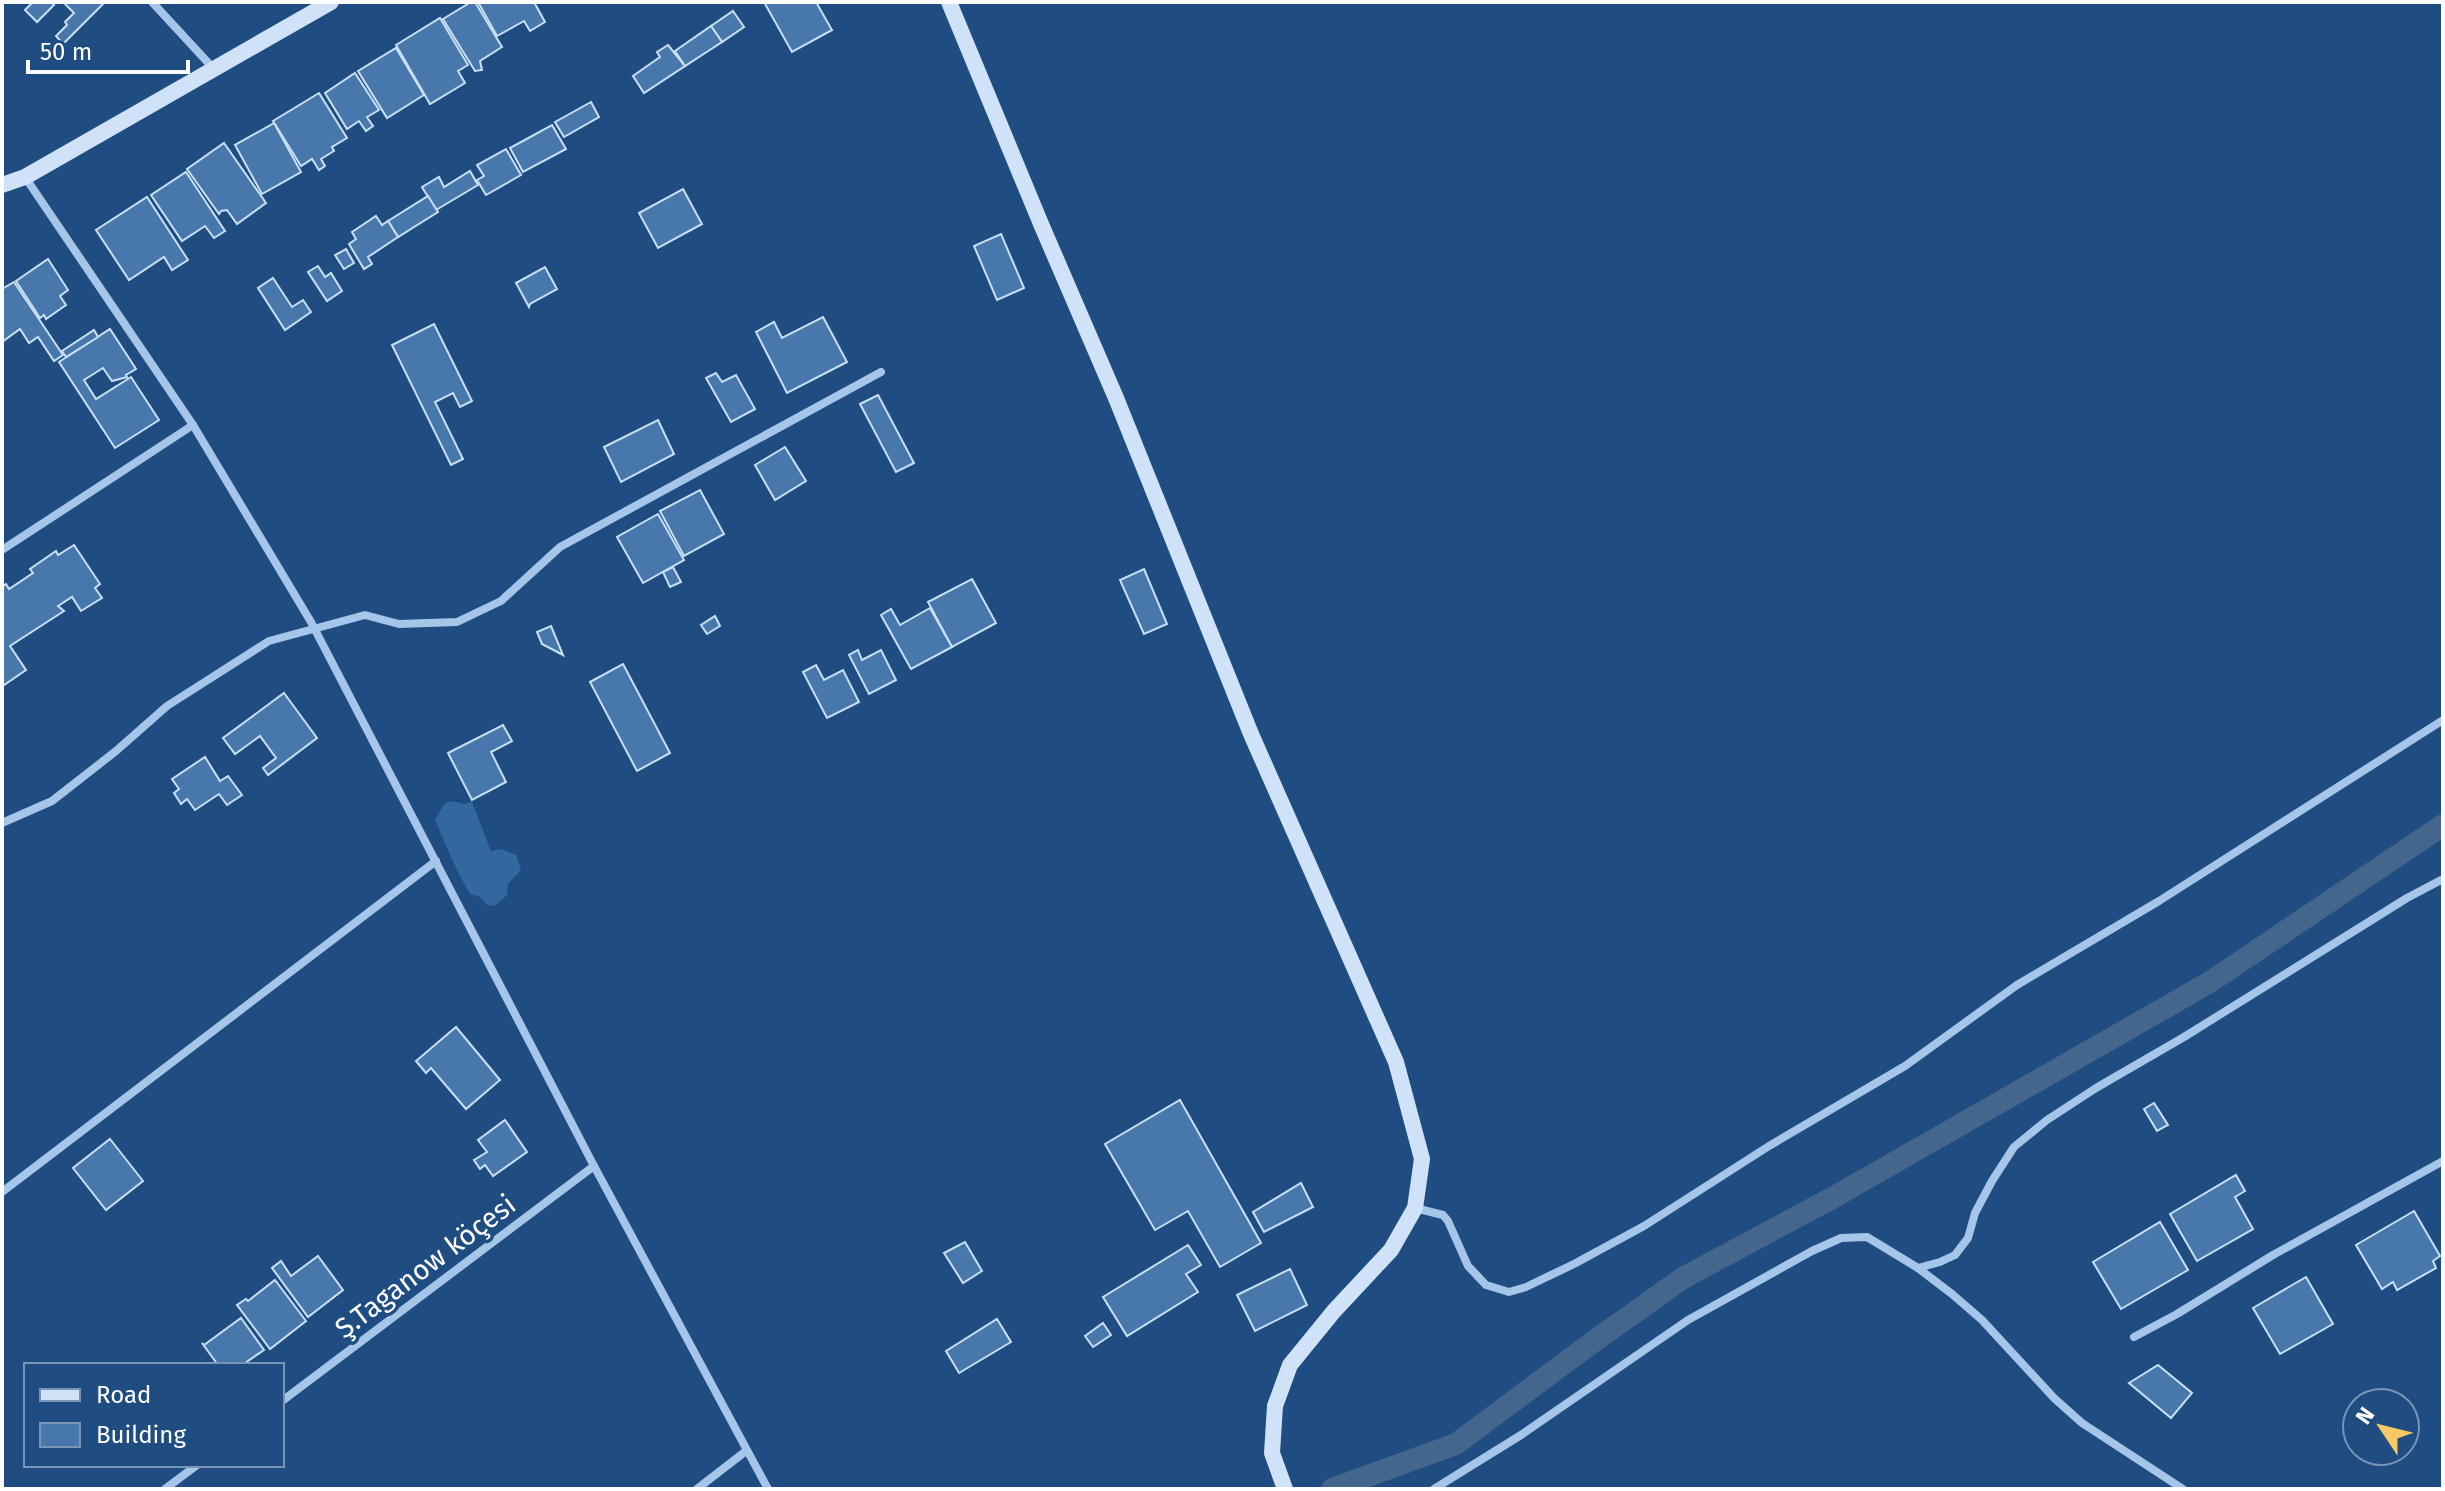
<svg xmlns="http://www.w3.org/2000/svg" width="2445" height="1491" font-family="'Fira Sans',sans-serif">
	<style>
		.green { fill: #3267a0 }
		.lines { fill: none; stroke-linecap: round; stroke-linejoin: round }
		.canal { stroke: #44668c; stroke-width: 22 }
		.building { fill: #4777ab; stroke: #c9dff7; stroke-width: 2 }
		.street { stroke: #a5c6e9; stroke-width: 8 }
		.secondary { stroke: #d0e2f7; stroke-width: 16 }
		.labels { text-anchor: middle; stroke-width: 7; stroke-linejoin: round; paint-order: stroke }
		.street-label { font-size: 28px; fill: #fff; stroke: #1f4d82 }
	</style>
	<rect width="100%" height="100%" fill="#1f4d82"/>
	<!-- green -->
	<path class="green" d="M453,801L463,804L472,802L491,851L502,849L516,855L521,870L508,884L507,895L495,906L487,905L480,897L470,894C456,870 446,846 435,820L445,803Z"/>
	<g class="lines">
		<!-- canal -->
		<polyline class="canal" points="1332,1489 1456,1444 1586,1347 1683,1278 1834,1197 2210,982 2443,825"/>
	</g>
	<!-- building -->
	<g class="building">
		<polygon points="33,2 51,2 54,5 37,22 25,10"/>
		<polygon points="63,2 105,2 63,44 56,36 67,25 65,22 74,13"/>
		<polygon points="471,2 475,2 502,47 480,61 482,70 475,71 443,19"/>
		<polygon points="478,2 534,2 545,22 530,31 524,21 497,36"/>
		<polygon points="764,2 816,2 832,30 792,52"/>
		<polygon points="733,11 744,27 722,42 711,26"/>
		<polygon points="440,18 468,65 458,71 465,83 430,104 396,45"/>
		<polygon points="711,26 722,42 685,66 675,51"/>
		<polygon points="668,45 685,66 644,93 633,76 660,57 657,52"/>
		<polygon points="396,48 424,95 387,118 358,71"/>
		<polygon points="355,73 379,110 367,117 373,126 366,131 359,121 347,129 325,93"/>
		<polygon points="319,93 347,138 332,147 334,151 321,159 325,166 319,170 312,159 301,166 273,121"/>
		<polygon points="591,102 599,117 564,137 555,122"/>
		<polygon points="274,123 301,172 262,194 235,145"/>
		<polygon points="552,125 566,149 523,172 510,148"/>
		<polygon points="224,143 266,203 237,224 227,210 221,211 219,214 187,169"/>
		<polygon points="506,149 521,175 486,195 477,180 484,176 477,165"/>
		<polygon points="470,171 478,185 436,210 422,187 439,177 444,187"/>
		<polygon points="186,172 225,231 214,238 205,226 182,241 151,195"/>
		<polygon points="683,189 702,224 658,248 639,213"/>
		<polygon points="428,196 438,212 398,237 388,221"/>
		<polygon points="147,197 188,260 172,270 164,257 129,280 96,230"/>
		<polygon points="376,216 382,225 388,221 398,237 368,257 372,264 364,269 349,244 356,239 352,232"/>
		<polygon points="1001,234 1024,288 997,300 974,246"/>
		<polygon points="346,249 354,263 344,269 335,255"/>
		<polygon points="48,259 68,290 60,296 66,305 46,319 44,315 40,318 16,281"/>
		<polygon points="318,266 325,277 331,273 342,291 327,301 308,272"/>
		<polygon points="545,267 557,289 530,304 529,307 516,283"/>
		<polygon points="273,278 292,307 303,300 311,312 285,330 258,288"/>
		<polygon points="14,282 63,355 54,361 38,337 29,343 20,329 2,342 2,289"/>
		<polygon points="823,317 847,362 787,393 756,332 774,322 782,338"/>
		<polygon points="434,324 472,401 460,407 453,393 435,402 463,459 451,465 392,345"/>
		<polygon points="110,329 136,369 126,375 127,377 112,381 103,368 84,380 96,399 131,377 159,420 115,448 59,362"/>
		<polygon points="94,330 98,337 66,357 62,351"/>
		<polygon points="716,373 722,382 736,375 755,409 731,422 706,378"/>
		<polygon points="878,395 914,463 896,472 860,404"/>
		<polygon points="658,420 674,454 621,482 604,447"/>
		<polygon points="785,447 806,481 775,500 755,465"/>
		<polygon points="700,490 724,534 684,556 660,511"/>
		<polygon points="658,514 684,560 643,583 617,537"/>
		<polygon points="74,545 100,584 95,588 102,598 81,611 72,597 58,606 64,611 10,646 26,670 4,685 2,682 2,587 6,584 9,589 33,573 30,569 56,551 58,555"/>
		<polygon points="673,567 681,582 670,587 663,572"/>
		<polygon points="1144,569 1167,624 1144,634 1120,580"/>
		<polygon points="972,579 996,623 952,647 928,602"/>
		<polygon points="930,608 952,647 911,669 881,615 891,609 900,625"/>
		<polygon points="715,616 720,626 707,634 701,625"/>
		<polygon points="551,626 563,655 542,644 537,632"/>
		<polygon points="858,650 862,660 881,650 896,680 869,694 849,655"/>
		<polygon points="623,664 670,753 637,771 590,682"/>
		<polygon points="816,665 824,680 843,670 859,702 827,718 803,672"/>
		<polygon points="284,693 317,738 268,775 263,768 276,758 260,736 235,754 223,738"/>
		<polygon points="503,725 512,741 491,752 506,782 472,800 448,753"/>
		<polygon points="205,757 220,781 228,776 242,795 227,805 219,794 195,810 187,799 181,804 174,793 179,789 172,779"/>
		<polygon points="456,1027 500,1080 466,1109 431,1068 426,1073 416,1061"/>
		<polygon points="1180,1100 1261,1243 1220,1267 1188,1211 1155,1230 1105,1144"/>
		<polygon points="2154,1103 2168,1125 2157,1131 2144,1109"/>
		<polygon points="505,1120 527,1152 493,1176 485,1165 480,1169 474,1160 487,1152 478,1140"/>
		<polygon points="110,1139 143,1181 106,1210 73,1168"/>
		<polygon points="2236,1175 2245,1191 2235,1197 2253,1229 2197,1261 2170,1214"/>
		<polygon points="1301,1183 1313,1207 1264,1232 1253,1212"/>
		<polygon points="2414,1211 2440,1256 2433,1261 2436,1268 2397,1290 2393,1282 2382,1289 2356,1245"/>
		<polygon points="2160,1222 2188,1270 2121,1309 2093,1262"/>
		<polygon points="965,1242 982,1271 963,1283 944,1253"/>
		<polygon points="1188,1245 1201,1265 1186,1274 1198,1292 1127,1336 1103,1297"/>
		<polygon points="318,1256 343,1290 308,1317 272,1268 281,1261 291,1276"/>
		<polygon points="1290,1269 1307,1305 1255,1331 1237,1295"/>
		<polygon points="2306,1277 2333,1324 2280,1354 2253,1308"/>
		<polygon points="275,1280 306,1321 270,1349 237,1305 246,1299 248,1301"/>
		<polygon points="241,1318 264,1350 242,1365 218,1365 202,1343 204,1345"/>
		<polygon points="997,1319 1011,1342 959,1373 946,1351"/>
		<polygon points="1103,1323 1111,1335 1093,1347 1085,1336"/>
		<polygon points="2158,1365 2192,1393 2171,1418 2129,1383"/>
	</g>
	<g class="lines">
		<!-- street -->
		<g class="street">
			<polyline points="152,2 213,68"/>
			<polyline points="25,177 193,425 311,622 594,1166 768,1489"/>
			<polyline points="2,550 193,425"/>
			<polyline points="2,823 52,801 116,751 167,706 269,641 365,615 399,624 457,622 501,601 560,547 881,372"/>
			<polyline points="2,1192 436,861"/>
			<polyline points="1415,1208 1443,1215 1448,1221 1468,1266 1486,1285 1509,1292 1526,1287 1574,1264 1644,1226 1769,1146 1905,1066 2017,985 2159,901 2443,720"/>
			<polyline points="1918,1268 1940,1262 1955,1255 1968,1238 1975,1213 1992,1181 2014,1147 2047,1120 2096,1088 2184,1037 2407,898 2443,879"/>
			<polyline points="2134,1337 2177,1314 2273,1255 2443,1161"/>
			<polyline points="282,1401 594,1166"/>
			<polyline points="165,1489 197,1465"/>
			<polyline points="697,1489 746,1451"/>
			<polyline points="1434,1489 1521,1435 1688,1320 1812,1251 1841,1238 1867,1237 1918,1268 1952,1294 1982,1320 2054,1398 2082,1423 2183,1489"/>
		</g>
		<!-- secondary -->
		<g class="secondary">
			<polyline points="949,2 1041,224 1116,398 1251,734 1396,1062 1422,1159 1415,1208 1391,1250 1334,1311 1290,1365 1275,1406 1272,1453 1285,1489"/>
			<polyline points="2,185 25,177 331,2"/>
		</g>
	</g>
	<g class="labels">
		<!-- street labels -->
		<g class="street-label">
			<text transform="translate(425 1266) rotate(-37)" y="10">Ş.Taganow köçesi</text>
		</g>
	</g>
	<!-- border -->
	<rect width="2445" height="1491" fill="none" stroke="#ffffff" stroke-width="8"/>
	<!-- legend -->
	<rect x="24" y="1363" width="260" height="104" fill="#1f4d82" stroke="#7994b4" stroke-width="2"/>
	<rect x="40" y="1389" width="40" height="12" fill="#d0e2f7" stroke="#7994b4" stroke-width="2"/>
	<text x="96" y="1403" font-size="24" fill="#ffffff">Road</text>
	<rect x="40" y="1423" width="40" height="24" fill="#4777ab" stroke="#7994b4" stroke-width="2"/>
	<text x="96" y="1443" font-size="24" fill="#ffffff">Building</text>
	<!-- north arrow -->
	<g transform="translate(2381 1427) rotate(305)"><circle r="38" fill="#1f4d82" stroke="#7994b4" stroke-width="2"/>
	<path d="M0-6L14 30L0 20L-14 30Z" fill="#f7c864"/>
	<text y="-12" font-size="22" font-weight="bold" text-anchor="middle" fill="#ffffff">N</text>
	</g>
	<!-- scale -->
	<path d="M28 60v12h160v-12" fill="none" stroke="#ffffff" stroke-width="4"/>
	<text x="40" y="60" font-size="24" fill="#ffffff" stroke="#1f4d82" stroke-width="6" paint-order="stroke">50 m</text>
</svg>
